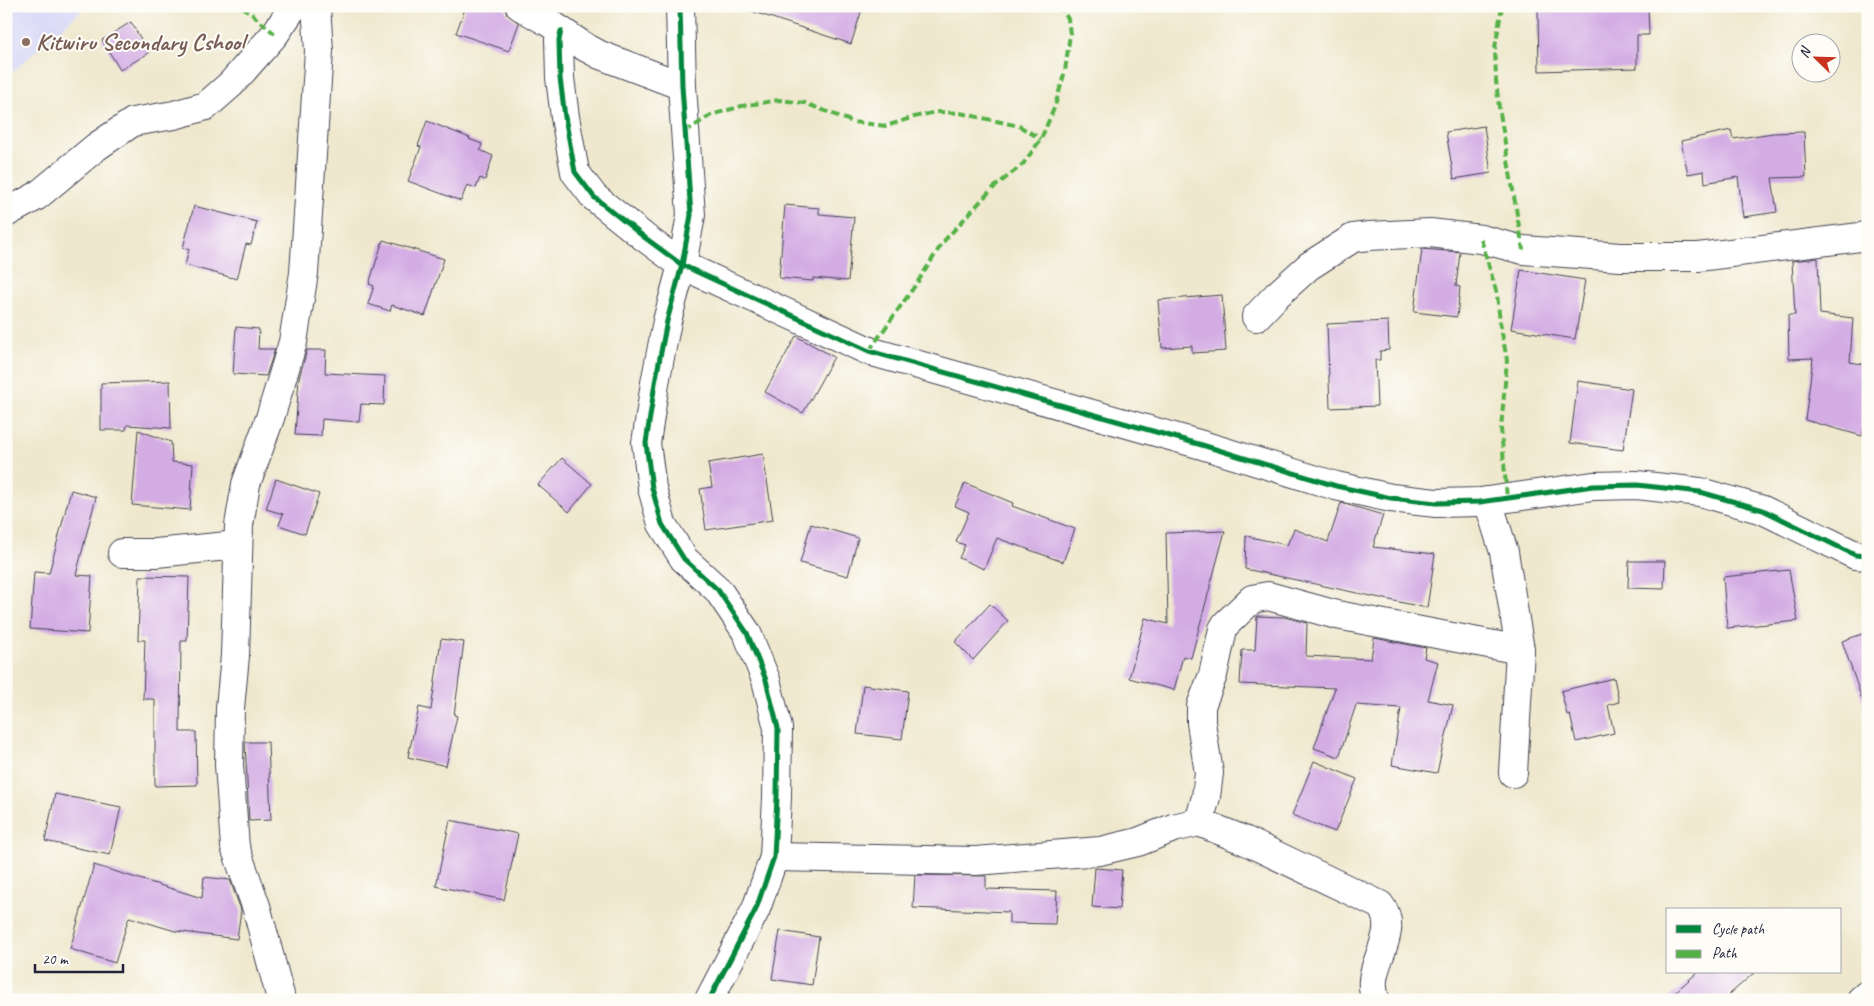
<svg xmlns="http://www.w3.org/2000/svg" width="1874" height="1006" font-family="Caveat,sans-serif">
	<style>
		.built { fill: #d7d7f8 }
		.building { fill: #d3ace4 }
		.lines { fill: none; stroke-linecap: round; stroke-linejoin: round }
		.street-casing { stroke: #414051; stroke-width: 30 }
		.street { stroke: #fff; stroke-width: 28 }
		.quiet { stroke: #55b146; stroke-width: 4; stroke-dasharray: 8 4; stroke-linecap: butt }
		.cycleway-casing { stroke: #fdfcf7; stroke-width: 8 }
		.cycleway { stroke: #00873e; stroke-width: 5 }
		.education-dot { fill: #8d6e63; stroke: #fdfcf7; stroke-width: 2 }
		.labels { text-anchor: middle; stroke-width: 4; stroke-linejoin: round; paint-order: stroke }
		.education-label { font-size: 24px; font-weight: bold; fill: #785e54; stroke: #fdfcf7; text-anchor: start }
	</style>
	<rect width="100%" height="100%" fill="#fdfcf7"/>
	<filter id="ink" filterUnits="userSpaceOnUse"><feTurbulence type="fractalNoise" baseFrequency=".02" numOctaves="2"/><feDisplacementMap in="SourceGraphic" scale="10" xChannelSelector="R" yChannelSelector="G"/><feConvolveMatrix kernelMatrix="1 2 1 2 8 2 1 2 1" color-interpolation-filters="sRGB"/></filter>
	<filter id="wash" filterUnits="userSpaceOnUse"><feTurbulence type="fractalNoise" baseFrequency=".0096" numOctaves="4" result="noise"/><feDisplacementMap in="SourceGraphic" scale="20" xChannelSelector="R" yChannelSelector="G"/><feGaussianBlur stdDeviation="1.12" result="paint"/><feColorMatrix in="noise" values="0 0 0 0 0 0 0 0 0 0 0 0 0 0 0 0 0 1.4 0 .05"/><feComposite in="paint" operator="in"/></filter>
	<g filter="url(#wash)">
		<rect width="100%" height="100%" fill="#efe8ce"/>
		<!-- built -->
		<polygon class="built" points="6,6 86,6 6,78"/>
		<g id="blocks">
			<!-- building -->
			<g class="building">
				<polygon points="466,6 504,6 507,14 519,23 509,51 456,33"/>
				<polygon points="751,6 863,6 851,44 751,11"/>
				<polygon points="1648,8 1649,35 1637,35 1637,68 1539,71 1538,10"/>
				<polygon points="131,22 149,53 120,70 102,40"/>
				<polygon points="427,121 470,138 469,139 482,144 480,150 493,156 485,180 480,178 476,188 467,185 461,201 408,181 421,147 418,146"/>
				<polygon points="1484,126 1491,173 1454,179 1446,132"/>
				<polygon points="1731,130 1733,139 1773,133 1804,132 1806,177 1772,178 1777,212 1743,217 1738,177 1705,183 1704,171 1688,174 1681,141"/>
				<polygon points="785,205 819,208 819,214 854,217 848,281 813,278 813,281 779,278"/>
				<polygon points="194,206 257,222 251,245 246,244 237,279 185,265 189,249 183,248"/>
				<polygon points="383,240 444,259 425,316 392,305 390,311 368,304 374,286 369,284"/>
				<polygon points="1422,249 1460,252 1456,286 1460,287 1457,317 1414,312"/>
				<polygon points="1818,258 1820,314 1853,318 1850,362 1868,365 1868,415 1862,436 1805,420 1813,358 1789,359 1788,315 1795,315 1792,261"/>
				<polygon points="1521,270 1585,280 1575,339 1511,329"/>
				<polygon points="1222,295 1226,351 1192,353 1192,346 1162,348 1158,300"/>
				<polygon points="1388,321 1389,350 1380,351 1380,360 1375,360 1377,406 1330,408 1327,324"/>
				<polygon points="236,327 259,329 258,349 275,349 266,376 233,374"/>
				<polygon points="796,336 834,357 803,413 765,392"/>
				<polygon points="307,350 326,350 325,373 385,376 384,405 361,404 359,422 322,419 321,436 295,435 299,378"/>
				<polygon points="170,381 171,428 127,425 126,430 101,430 101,383"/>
				<polygon points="1578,381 1632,389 1623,450 1570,443"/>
				<polygon points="138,430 171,442 172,462 193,464 190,510 132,505"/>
				<polygon points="763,454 773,520 706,530 700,489 712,487 708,463"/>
				<polygon points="562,458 592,484 569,512 538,485"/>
				<polygon points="276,479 319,494 305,534 279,525 283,514 266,509"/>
				<polygon points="965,483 1013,503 1012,506 1075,529 1063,562 997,538 984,569 959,558 965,545 956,542 969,512 955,506"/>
				<polygon points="71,490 96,497 76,575 92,576 88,633 30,629 34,572 49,573"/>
				<polygon points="1341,503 1383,515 1373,547 1435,554 1427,608 1245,569 1246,536 1287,545 1294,529 1328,542"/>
				<polygon points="811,524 858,538 848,576 800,563"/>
				<polygon points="1225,531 1191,658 1183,656 1174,690 1129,678 1145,618 1168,624 1166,533"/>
				<polygon points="1629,561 1665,561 1664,589 1628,588"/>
				<polygon points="1789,570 1798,621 1727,628 1723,577"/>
				<polygon points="140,576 189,577 187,641 181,641 180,732 196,732 197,785 155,786 155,699 143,699 145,640 138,640"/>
				<polygon points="990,604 1008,621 973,660 955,642"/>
				<polygon points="1257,616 1284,617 1307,623 1306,656 1371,659 1374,638 1426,648 1424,658 1438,662 1428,700 1453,705 1444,745 1443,745 1437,773 1392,765 1401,708 1356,705 1339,757 1314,748 1335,688 1240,684 1242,650 1255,650"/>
				<polygon points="1868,632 1868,704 1864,705 1842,641"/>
				<polygon points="441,639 464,642 454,715 457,716 446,766 408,757 419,707 431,710"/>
				<polygon points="1614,678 1619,702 1608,705 1614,733 1576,742 1570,714 1567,715 1561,691"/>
				<polygon points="863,685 908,691 902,739 857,734"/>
				<polygon points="245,742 268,742 271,820 249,821"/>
				<polygon points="1314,761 1357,779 1335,832 1292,815"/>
				<polygon points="55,794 121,807 110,855 45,841"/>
				<polygon points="450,820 518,834 504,900 436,886"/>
				<polygon points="94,865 202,898 204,877 230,880 241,910 237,939 175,931 129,917 115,963 70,949"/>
				<polygon points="1095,868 1122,870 1119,909 1092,907"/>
				<polygon points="915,875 986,876 986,889 1057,891 1055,924 1009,923 1009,912 913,908"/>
				<polygon points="780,931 819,937 812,985 772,979"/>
				<polygon points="1698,972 1755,972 1723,1000 1666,1000"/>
			</g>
		</g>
	</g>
	<g filter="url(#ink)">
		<use href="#blocks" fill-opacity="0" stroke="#414051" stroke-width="1"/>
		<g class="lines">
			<defs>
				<g id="street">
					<polyline points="520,6 548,22 585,47 600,55 682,86"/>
					<polyline points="680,6 682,86 691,215 682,265 667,321 655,383 646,443 652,488 662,524 684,559 718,590 747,633 766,680 778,728 777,797 774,857 756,909 709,1000"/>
					<polyline points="561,31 559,40 560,78 565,117 575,172 594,197 644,237 682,265 869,351 1202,445 1336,486 1391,498 1436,503 1480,502 1593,486 1637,485 1700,492 1763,510 1855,555 1868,556"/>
					<polyline points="6,213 37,196 96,147 133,122 174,115 206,106 231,84 275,34 294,6"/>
					<polyline points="1256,317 1277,295 1309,266 1353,238 1369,236 1430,233 1481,239 1523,250 1620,257 1698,257 1868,236"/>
					<polyline points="1488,501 1504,552 1520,650 1513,773"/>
					<polyline points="122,553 156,553 238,545"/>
					<polyline points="1199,822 1206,797 1209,773 1201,723 1201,706 1213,675 1223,629 1226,624 1252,599 1268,596 1337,615 1520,650"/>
					<path d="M774,857L976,861L1100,851L1138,842L1173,828L1199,822L1246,841L1380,905C1399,929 1375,956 1373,980C1372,986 1374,994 1375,1000"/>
					<polyline points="279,1000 280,995 256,906 235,847 229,765 230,708 235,656 239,525 246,484 270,418 293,342 304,273 319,51 316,6"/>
					<polyline points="1861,1000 1868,994"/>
				</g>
			</defs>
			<!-- street casing -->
			<use href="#street" class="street-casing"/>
			<!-- street -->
			<use href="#street" class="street"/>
			<!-- quiet -->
			<g class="quiet">
				<polyline points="242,6 275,34"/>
				<polyline points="1502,6 1495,48 1496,81 1499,107 1523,250"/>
				<polyline points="685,132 711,115 742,106 779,100 805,103 853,122 886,126 914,117 936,112 960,113 1019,126 1041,139"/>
				<polyline points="1481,239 1497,294 1500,322 1507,360 1501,429 1507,498"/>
				<polyline points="869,351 919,280 943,242 991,190 1023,164 1041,139 1055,106 1065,71 1070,34 1068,19 1060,6"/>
			</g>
			<defs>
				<g id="cycleway">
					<polyline points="680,6 682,86 691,215 682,265 667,321 655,383 646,443 652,488 662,524 684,559 718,590 747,633 766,680 778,728 777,797 774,857 756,909 709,1000"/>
					<polyline points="561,31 559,40 560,78 565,117 575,172 594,197 644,237 682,265 869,351 1202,445 1336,486 1391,498 1436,503 1480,502 1593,486 1637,485 1700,492 1763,510 1855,555 1868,556"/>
				</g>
			</defs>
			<!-- cycleway casing -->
			<use href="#cycleway" class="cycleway-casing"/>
			<!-- cycleway -->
			<use href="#cycleway" class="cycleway"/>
		</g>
	</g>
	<!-- markers -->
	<circle class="education-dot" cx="26" cy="42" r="5"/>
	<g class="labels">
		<!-- education labels -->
		<g class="education-label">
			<text x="36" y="50">Kitwiru Secondary Cshool</text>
		</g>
	</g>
	<!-- margin -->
	<rect width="1874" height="1006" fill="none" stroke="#fdfcf7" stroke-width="25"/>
	<!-- legend -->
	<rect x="1666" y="908" width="175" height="65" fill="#fdfcf7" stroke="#a5a5ac"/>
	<rect x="1676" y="925" width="25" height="8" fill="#00873e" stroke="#a5a5ac"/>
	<text x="1712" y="934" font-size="15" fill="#22223b">Cycle path</text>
	<rect x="1676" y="950" width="25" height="8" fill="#55b146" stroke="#a5a5ac"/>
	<text x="1712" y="958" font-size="15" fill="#22223b">Path</text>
	<!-- north arrow -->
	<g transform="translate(1816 58) rotate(293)"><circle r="24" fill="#fdfcf7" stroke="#a5a5ac"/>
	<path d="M0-4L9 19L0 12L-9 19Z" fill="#c8321e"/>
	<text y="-8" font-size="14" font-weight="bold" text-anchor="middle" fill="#22223b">N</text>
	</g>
	<!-- scale -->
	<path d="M35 964v8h88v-8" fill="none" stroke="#22223b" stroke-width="2.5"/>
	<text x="42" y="964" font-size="15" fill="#22223b" stroke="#fdfcf7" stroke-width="4" paint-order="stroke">20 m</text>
</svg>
